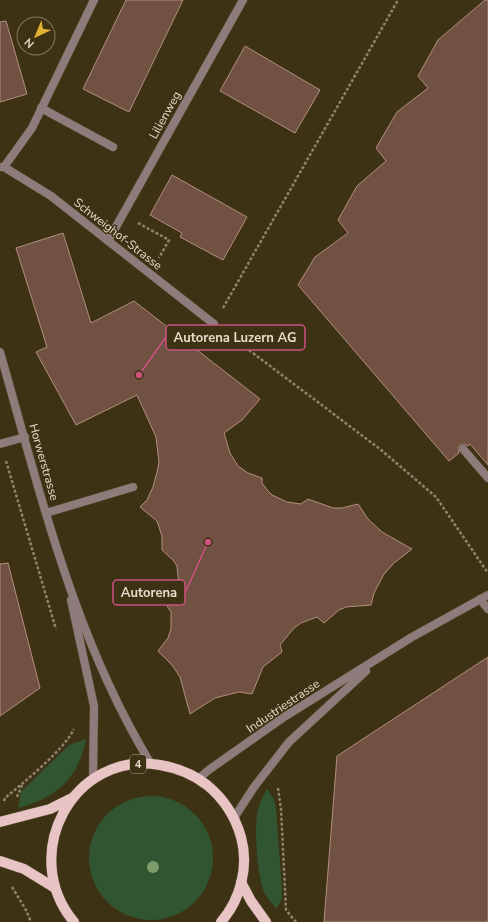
<svg xmlns="http://www.w3.org/2000/svg" width="488" height="922" font-family="'Nunito Sans',sans-serif">
	<style>
		.green { fill: #305530 }
		.building { fill: #715142; stroke: #b28f7f }
		.lines { fill: none; stroke-linecap: round; stroke-linejoin: round }
		.service-casing { stroke: #594e31; stroke-width: 9 }
		.minor-casing { stroke: #594e31; stroke-width: 9 }
		.primary-casing { stroke: #594e31; stroke-width: 11 }
		.path { stroke: #8e846c; stroke-width: 2.5; stroke-dasharray: 3 2; stroke-linecap: butt }
		.service { stroke: #8e7c7c; stroke-width: 8 }
		.minor { stroke: #8e7c7c; stroke-width: 8 }
		.primary { stroke: #e9c4c4; stroke-width: 10 }
		.tree { fill: #7d9c69 }
		.labels { text-anchor: middle; stroke-width: 3; stroke-linejoin: round; paint-order: stroke }
		.shield { fill: #3e3214; stroke: #b3aa95; stroke-width: 1 }
		.shield-label { font-size: 11px; font-weight: bold; fill: #e5decc }
		.street-label { font-size: 12px; fill: #e5decc; stroke: #3e3214 }
		.leader { fill: none; stroke: #cc537d; stroke-width: 1.5 }
		.callout-dot { fill: #cc537d; stroke: #3e3214; stroke-width: 1.5 }
		.callout { fill: #3e3214; stroke: #cc537d; stroke-width: 1.5 }
		.callout-label { font-size: 13px; text-anchor: middle; font-weight: bold; fill: #e5decc }
	</style>
	<rect width="100%" height="100%" fill="#3e3214"/>
	<!-- green -->
	<g class="green">
		<path d="M86,739C79,778 56,798 18,808L21,792L69,745Z"/>
		<path d="M267,789L274,799L276,809L282,888V899L276,909C273,904 268,899 265,894C257,878 253,823 259,806C261,800 264,794 267,789Z"/>
		<circle cx="151" cy="858" r="62"/>
	</g>
	<!-- building -->
	<g class="building">
		<polygon points="126,0 183,0 129,112 83,89"/>
		<polygon points="485,0 488,0 488,465 470,444 468,446 464,444 460,445 458,448 459,453 449,461 298,285 315,257 348,233 338,220 357,186 386,161 376,148 397,112 428,88 418,76 438,40"/>
		<polygon points="6,21 27,94 0,102 0,22"/>
		<polygon points="245,46 320,90 295,133 220,91"/>
		<polygon points="172,175 247,217 223,260 180,237 182,233 150,215"/>
		<polygon points="63,233 91,323 134,301 260,399 242,420 224,433 230,453 238,466 248,473 262,478 262,483 268,491 272,495 287,502 301,504 308,499 333,508 342,508 358,504 368,519 382,532 412,549 394,563 384,574 374,593 371,605 346,607 339,610 324,623 317,617 301,623 294,628 280,645 282,652 263,667 252,694 239,692 215,698 190,714 180,677 172,665 158,651 168,638 171,629 171,612 167,606 177,595 179,586 177,566 173,560 162,550 162,536 157,521 140,507 147,500 153,487 157,472 159,462 156,437 137,395 76,425 36,352 47,347 16,248"/>
		<polygon points="8,563 40,688 0,716 0,564"/>
		<polygon points="488,657 488,922 324,922 337,756"/>
	</g>
	<g class="lines">
		<defs>
			<g id="service">
				<polyline points="41,108 113,147"/>
				<polyline points="463,449 488,478"/>
				<polyline points="46,513 133,487"/>
			</g>
			<g id="minor">
				<polyline points="0,167 4,167 32,128 94,0"/>
				<polyline points="4,167 51,196 214,324"/>
				<polyline points="108,241 243,0"/>
				<path d="M0,352C40,492 74,638 151,764"/>
				<polyline points="0,444 25,437"/>
				<polyline points="480,599 488,609"/>
				<polyline points="71,600 94,706 93,780"/>
				<polyline points="199,778 210,769 284,717 412,637 488,595"/>
				<polyline points="234,818 254,787 289,742 366,671"/>
			</g>
			<g id="primary">
				<polyline points="0,822 50,809 72,798"/>
				<polyline points="0,861 24,869 55,888"/>
				<polyline points="241,882 251,901 266,922"/>
				<path d="M74,922C18,855 73,750 160,765C178,768 193,774 207,785C224,799 235,816 241,837C249,866 241,899 221,922"/>
			</g>
		</defs>
		<!-- service casing -->
		<use href="#service" class="service-casing"/>
		<!-- minor casing -->
		<use href="#minor" class="minor-casing"/>
		<!-- primary casing -->
		<use href="#primary" class="primary-casing"/>
		<!-- path -->
		<g class="path">
			<polyline points="138,223 169,240 159,258"/>
			<polyline points="223,308 398,0"/>
			<polyline points="229,335 380,449 436,497 488,573"/>
			<polyline points="6,461 56,629"/>
			<polyline points="278,788 281,809 286,910 296,922"/>
			<polyline points="17,797 23,783"/>
			<path d="M4,801L5,798C24,782 63,751 74,729"/>
			<polyline points="12,887 26,910 31,922"/>
		</g>
		<!-- service -->
		<use href="#service" class="service"/>
		<!-- minor -->
		<use href="#minor" class="minor"/>
		<!-- primary -->
		<use href="#primary" class="primary"/>
	</g>
	<!-- trees -->
	<circle class="tree" cx="153" cy="867" r="6"/>
	<g class="labels">
		<!-- shield labels -->
		<rect class="shield" x="130" y="755" width="16" height="18" rx="3"/>
		<g class="shield-label">
			<text x="138" y="768">4</text>
		</g>
		<!-- street labels -->
		<g class="street-label">
			<text transform="translate(165 115) rotate(-61)" y="4">Lilienweg</text>
			<text transform="translate(118 234) rotate(38)" y="4">Schweighof-Strasse</text>
			<text transform="translate(44 462) rotate(74)" y="4">Horwerstrasse</text>
			<text transform="translate(283 706) rotate(-34)" y="4">Industriestrasse</text>
		</g>
	</g>
	<!-- callouts -->
	<path class="leader" d="M139 375L166 337M208 542L185 593"/>
	<g class="callout-dot">
		<circle cx="139" cy="375" r="4"/>
		<circle cx="208" cy="542" r="4"/>
	</g>
	<g class="callout">
		<rect x="166" y="325" width="139" height="25" rx="4"/>
		<rect x="113" y="580" width="72" height="25" rx="4"/>
	</g>
	<g class="callout-label">
		<text x="235" y="342">Autorena Luzern AG</text>
		<text x="149" y="597">Autorena</text>
	</g>
	<!-- north arrow -->
	<g transform="translate(36 36) rotate(224)"><circle r="19" fill="#3e3214" stroke="#81775e"/>
	<path d="M0-3L7 15L0 10L-7 15Z" fill="#deb133"/>
	<text y="-6" font-size="11" font-weight="bold" text-anchor="middle" fill="#e5decc">N</text>
	</g>
</svg>
